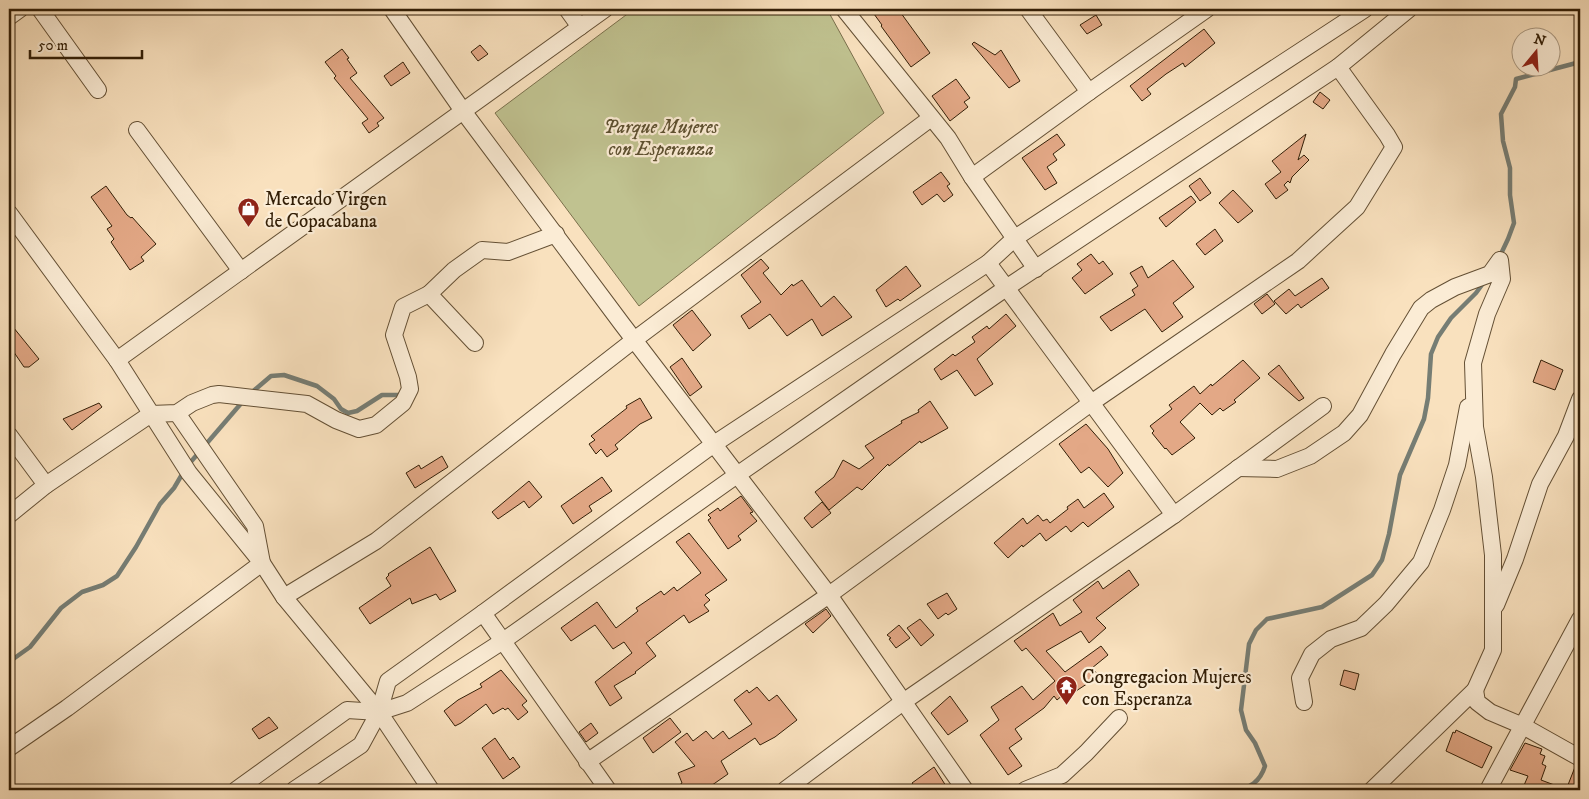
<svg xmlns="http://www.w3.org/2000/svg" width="1589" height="799" font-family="'IM FELL DW Pica',serif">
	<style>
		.green { fill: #c0c290; stroke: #7a704c }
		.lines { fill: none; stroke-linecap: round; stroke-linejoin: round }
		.stream { stroke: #767d74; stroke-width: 4.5 }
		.building { fill: #e3a886; stroke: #331f07 }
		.minor-casing { stroke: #645035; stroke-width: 18 }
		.minor { stroke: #fbecd5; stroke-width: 16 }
		.labels { text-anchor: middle; stroke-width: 4.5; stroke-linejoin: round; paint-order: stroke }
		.park-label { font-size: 19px; font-style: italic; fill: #5d5030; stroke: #fbecd5 }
		.poi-label { font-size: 19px; fill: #331f07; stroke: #fbecd5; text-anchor: start }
	</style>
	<rect width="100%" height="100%" fill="#f9e1be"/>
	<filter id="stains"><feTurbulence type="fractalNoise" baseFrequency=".004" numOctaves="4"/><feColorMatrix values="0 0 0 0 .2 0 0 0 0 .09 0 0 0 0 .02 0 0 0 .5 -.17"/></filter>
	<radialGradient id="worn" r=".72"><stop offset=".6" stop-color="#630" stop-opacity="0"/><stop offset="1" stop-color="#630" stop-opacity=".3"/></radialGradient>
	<!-- green -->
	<polygon class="green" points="634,9 827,9 884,113 639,306 495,113"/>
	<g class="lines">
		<!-- stream -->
		<g class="stream">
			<polyline points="1500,256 1508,239 1514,223 1510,195 1510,168 1503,141 1501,114 1515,87 1516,79 1580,62"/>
			<polyline points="251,393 271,376 284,375 317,386 334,399 341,409 348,413 357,411 382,395 401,395"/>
			<polyline points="189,464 244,400"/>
			<polyline points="9,662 30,647 61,608 82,592 103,585 117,576 136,547 160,504 174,488 184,471"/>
			<path d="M1235,790C1250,788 1260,782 1265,766L1255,743L1246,730L1241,710L1249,644L1256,630L1267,619L1322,607L1372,575L1382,560L1389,534L1400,475L1424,419L1428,398L1431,354L1438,337L1451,318L1476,293L1484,282"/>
		</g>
	</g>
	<!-- building -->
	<g class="building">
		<polygon points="882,9 898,9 930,53 911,67 881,26 882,25 874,14"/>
		<polygon points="1096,15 1102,25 1087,34 1080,25"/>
		<polygon points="1204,29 1215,43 1185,67 1183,63 1166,74 1147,89 1151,94 1142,101 1130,86"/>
		<polygon points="974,42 995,55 1001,50 1020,81 1009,88 972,44"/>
		<polygon points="480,45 488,54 478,61 471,52"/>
		<polygon points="342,49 349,58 347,59 357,73 350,78 384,118 377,123 379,126 369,133 362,123 368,119 334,78 336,76 325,62"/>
		<polygon points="403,62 410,73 391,86 384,76"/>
		<polygon points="956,79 970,98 964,102 968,107 950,121 932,96"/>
		<polygon points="1320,92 1330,100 1323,109 1313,102"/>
		<polygon points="1057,134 1065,145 1053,154 1057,160 1047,167 1057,183 1045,190 1022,158"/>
		<polygon points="1306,134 1298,160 1304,155 1309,160 1292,177 1290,183 1288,181 1284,185 1288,190 1276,199 1265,184 1281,172 1272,161"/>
		<polygon points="941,172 950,184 947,186 953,195 944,202 937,194 922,205 913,192"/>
		<polygon points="1200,178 1211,193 1200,201 1189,186"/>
		<polygon points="106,186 127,215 131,218 132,217 156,244 141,257 144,261 130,270 111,242 114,239 107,229 112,226 91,197"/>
		<polygon points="1233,190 1253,211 1238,223 1219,203"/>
		<polygon points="1191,196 1196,202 1166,227 1159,218"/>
		<polygon points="1215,229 1223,241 1205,255 1196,244"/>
		<polygon points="1091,254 1099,264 1103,261 1113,274 1085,294 1072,278 1082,270 1077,264"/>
		<polygon points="761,259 769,268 763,273 781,295 792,284 793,286 802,280 821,307 834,296 852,317 822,336 812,319 787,336 770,314 749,329 741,316 761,302 741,275"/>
		<polygon points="1173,260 1194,287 1173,303 1183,317 1162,332 1145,309 1111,331 1100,317 1135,295 1132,290 1138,286 1130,273 1142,266 1148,278"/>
		<polygon points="906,266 921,286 900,301 898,299 886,307 876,290"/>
		<polygon points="1322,278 1329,288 1301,308 1298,304 1286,314 1274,301 1289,289 1295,296"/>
		<polygon points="1267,294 1275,304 1262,314 1254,304"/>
		<polygon points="692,310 711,335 693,351 673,325"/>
		<polygon points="1006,314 1016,326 977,359 993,384 975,396 957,370 941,380 934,369 953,354 955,356 975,342 972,337 987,326 989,329"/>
		<polygon points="9,322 39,359 29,367 24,367 9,345"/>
		<polygon points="682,358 702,387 690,396 670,367"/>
		<polygon points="1243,360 1260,378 1234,400 1236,402 1223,411 1220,408 1212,415 1200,403 1180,422 1195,438 1172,455 1166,448 1165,449 1152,433 1154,431 1150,426 1172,409 1169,405 1194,386 1200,394 1211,384 1212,386"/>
		<polygon points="1541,360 1563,370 1555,390 1533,382"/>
		<polygon points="1279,365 1304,398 1299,401 1268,374"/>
		<polygon points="640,398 652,418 640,424 615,445 618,449 607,457 601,449 596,454 589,444 595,440 591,436 627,408 626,406"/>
		<polygon points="930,401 948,428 921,443 920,441 889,466 888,464 862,490 857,487 829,510 815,492 834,477 843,460 859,469 874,458 865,446 902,423 901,421 919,412 918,410"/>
		<polygon points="99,403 102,407 72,430 63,419"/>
		<polygon points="1086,424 1108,449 1123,473 1108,487 1089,467 1081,473 1059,444"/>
		<polygon points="442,456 448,467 415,488 406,473 419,465 421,469"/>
		<polygon points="602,477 612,491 589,506 592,511 573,524 561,506"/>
		<polygon points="529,481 542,497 529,508 524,501 498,519 492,512"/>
		<polygon points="1104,493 1114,507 1088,527 1083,522 1071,532 1066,526 1046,541 1040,533 1023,547 1022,545 1008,558 994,543 1023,518 1027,524 1038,515 1043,521 1047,519 1050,523 1068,509 1067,507 1078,499 1084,508"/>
		<polygon points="741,496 753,512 750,513 757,521 738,536 741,540 728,549 708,520 711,518 708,515 718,508 720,511"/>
		<polygon points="822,502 831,513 812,528 804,518"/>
		<polygon points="689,533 727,580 705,595 710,600 704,605 709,611 689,623 684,615 646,643 656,656 635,672 636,673 614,686 622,698 610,706 595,682 632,653 624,642 613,649 595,625 571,641 561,628 597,602 616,628 638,611 636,608 661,591 664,595 674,587 677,591 701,573 676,542"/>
		<polygon points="430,547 456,591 440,600 436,594 412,604 410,598 370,624 359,608 391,586 386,578 389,575 388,574"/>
		<polygon points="1129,570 1139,585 1096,618 1106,628 1089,643 1081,631 1046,651 1065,672 1101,646 1108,655 1092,668 1099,676 1073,693 1070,689 1057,700 1054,696 1044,708 1015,729 1022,739 1009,748 1022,766 1008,775 980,735 999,720 991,707 1022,686 1033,700 1055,681 1026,648 1022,651 1014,641 1053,613 1060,626 1082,612 1073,600 1098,581 1103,589"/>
		<polygon points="947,593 957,609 948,615 946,613 938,619 927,604"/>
		<polygon points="826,609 831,616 813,633 805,624"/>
		<polygon points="920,619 934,635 921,646 907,628"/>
		<polygon points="899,625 910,638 896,648 889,639 891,638 887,635"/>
		<polygon points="501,670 527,701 522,705 528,712 518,720 508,708 505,710 503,708 493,714 486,704 461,723 455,726 444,711 458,700 482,687 480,684"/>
		<polygon points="1344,670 1359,674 1355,690 1340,685"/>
		<polygon points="757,687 769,701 777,695 797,720 775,737 760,745 755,738 721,761 728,774 705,790 673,790 682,783 678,773 695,766 675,742 687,733 693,741 706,731 713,739 723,731 729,739 752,724 734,700 747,690 749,693"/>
		<polygon points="950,696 968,721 948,735 931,713"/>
		<polygon points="269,717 278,728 259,739 252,729"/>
		<polygon points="670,718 681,732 653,753 643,738"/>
		<polygon points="591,723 598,733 586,742 579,732"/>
		<polygon points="1456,730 1492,747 1482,768 1446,751 1453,732 1455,733"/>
		<polygon points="495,738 510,760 513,757 520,767 503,779 482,748"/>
		<polygon points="1525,743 1542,749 1540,754 1545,756 1542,764 1546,766 1541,780 1565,789 1565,790 1522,790 1528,776 1510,770"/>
		<polygon points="934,767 946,786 938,790 917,790 912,783"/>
		<polygon points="1575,767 1580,768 1580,790 1566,790"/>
	</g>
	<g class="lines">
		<defs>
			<g id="minor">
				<polyline points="40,9 98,90"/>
				<polyline points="392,9 463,111 622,324 829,595 965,790"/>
				<polyline points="567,9 580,27"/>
				<polyline points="844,9 948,138 972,177 1036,269"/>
				<polyline points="1028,9 1089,92"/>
				<polyline points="9,17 20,9"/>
				<polyline points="137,130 241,271"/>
				<polyline points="972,177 1089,92 1207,9"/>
				<polyline points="9,213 117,360 189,473 262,563 284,597 379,712 431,790"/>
				<polyline points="988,263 1174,515"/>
				<polyline points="429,294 454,270 482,250 508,252 556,234"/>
				<polyline points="117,360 605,9"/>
				<polyline points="9,435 46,485"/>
				<polyline points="1238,468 1277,469 1310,456 1344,433 1360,415 1393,354 1421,308 1431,300 1455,287 1490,274 1500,260 1502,279 1487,314 1473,363 1475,427 1484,477 1493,555 1493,650 1475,690 1372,790"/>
				<polyline points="9,515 46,485 151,414 177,413 192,403 212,395 219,394 307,404 336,420 359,429 376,425 403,403 410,389 408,377 394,335 403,307 429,294 475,343"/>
				<polyline points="284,597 376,541 634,340 931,118"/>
				<polyline points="1496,605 1515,559 1540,484 1566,436 1580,399"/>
				<polyline points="483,613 608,790"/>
				<polyline points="1475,690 1477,702 1490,712 1523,726 1580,758"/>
				<polyline points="1304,702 1300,678 1312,654 1331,639 1361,628 1386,604 1421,562 1442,510 1457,465 1468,407"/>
				<polyline points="9,748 67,708 262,563 255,526 177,413"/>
				<polyline points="587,762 829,595 1091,403 1298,261 1357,207 1394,147 1387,135 1338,67"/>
				<polyline points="236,790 347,710 379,712 407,703 503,641 737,475 1006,288 1338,67 1409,9"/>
				<polyline points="294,790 361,745 379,712 388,681 483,613 714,444 988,263 1015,238 1365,9"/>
				<polyline points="785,790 903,702 1174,515 1323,406"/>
				<polyline points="1025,790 1062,775 1086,753 1119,718"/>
				<polyline points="1488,790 1580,619"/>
			</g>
		</defs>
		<!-- minor casing -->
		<use href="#minor" class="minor-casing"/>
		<!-- minor -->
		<use href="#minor" class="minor"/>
	</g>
	<!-- icons -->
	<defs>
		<symbol id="shop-pin" viewBox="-11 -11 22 30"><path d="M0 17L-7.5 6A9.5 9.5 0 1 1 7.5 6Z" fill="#8f2418" stroke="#fbecd5"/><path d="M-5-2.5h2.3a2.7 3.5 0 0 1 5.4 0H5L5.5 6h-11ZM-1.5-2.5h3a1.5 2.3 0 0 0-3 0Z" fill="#fff"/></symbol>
		<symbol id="temple-pin" viewBox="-11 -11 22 30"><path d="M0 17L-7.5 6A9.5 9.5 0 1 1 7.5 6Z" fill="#8f2418" stroke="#fbecd5"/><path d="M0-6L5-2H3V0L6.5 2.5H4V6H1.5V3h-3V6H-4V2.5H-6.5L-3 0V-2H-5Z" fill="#fff"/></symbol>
	</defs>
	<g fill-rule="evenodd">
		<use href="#shop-pin" x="236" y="196" width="25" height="34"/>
		<use href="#temple-pin" x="1054" y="674" width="25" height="34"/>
	</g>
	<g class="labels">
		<!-- park labels -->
		<g class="park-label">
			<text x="661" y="133">Parque Mujeres<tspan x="661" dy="22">con Esperanza</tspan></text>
		</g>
		<!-- poi labels -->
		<g class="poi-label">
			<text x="265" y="205">Mercado Virgen<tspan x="265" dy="22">de Copacabana</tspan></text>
			<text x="1082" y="683">Congregacion Mujeres<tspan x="1082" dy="22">con Esperanza</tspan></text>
		</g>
	</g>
	<!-- margin -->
	<rect width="1589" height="799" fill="none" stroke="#f9e1be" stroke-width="30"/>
	<rect x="10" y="10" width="1569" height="779" fill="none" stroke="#331f07" stroke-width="2.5"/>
	<rect x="15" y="15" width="1559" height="769" fill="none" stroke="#331f07"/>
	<!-- north arrow -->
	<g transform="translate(1536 52) rotate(18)"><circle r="24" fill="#fbecd5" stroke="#ab9a83"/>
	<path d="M0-4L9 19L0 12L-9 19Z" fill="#8f2418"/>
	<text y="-8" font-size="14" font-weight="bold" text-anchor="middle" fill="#331f07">N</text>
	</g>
	<!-- scale -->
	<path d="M30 50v8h112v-8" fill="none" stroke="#331f07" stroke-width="2.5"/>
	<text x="38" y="50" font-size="15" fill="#331f07" stroke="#fbecd5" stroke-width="4" paint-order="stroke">50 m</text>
	<rect width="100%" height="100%" filter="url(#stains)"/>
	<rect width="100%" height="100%" fill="url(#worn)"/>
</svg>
